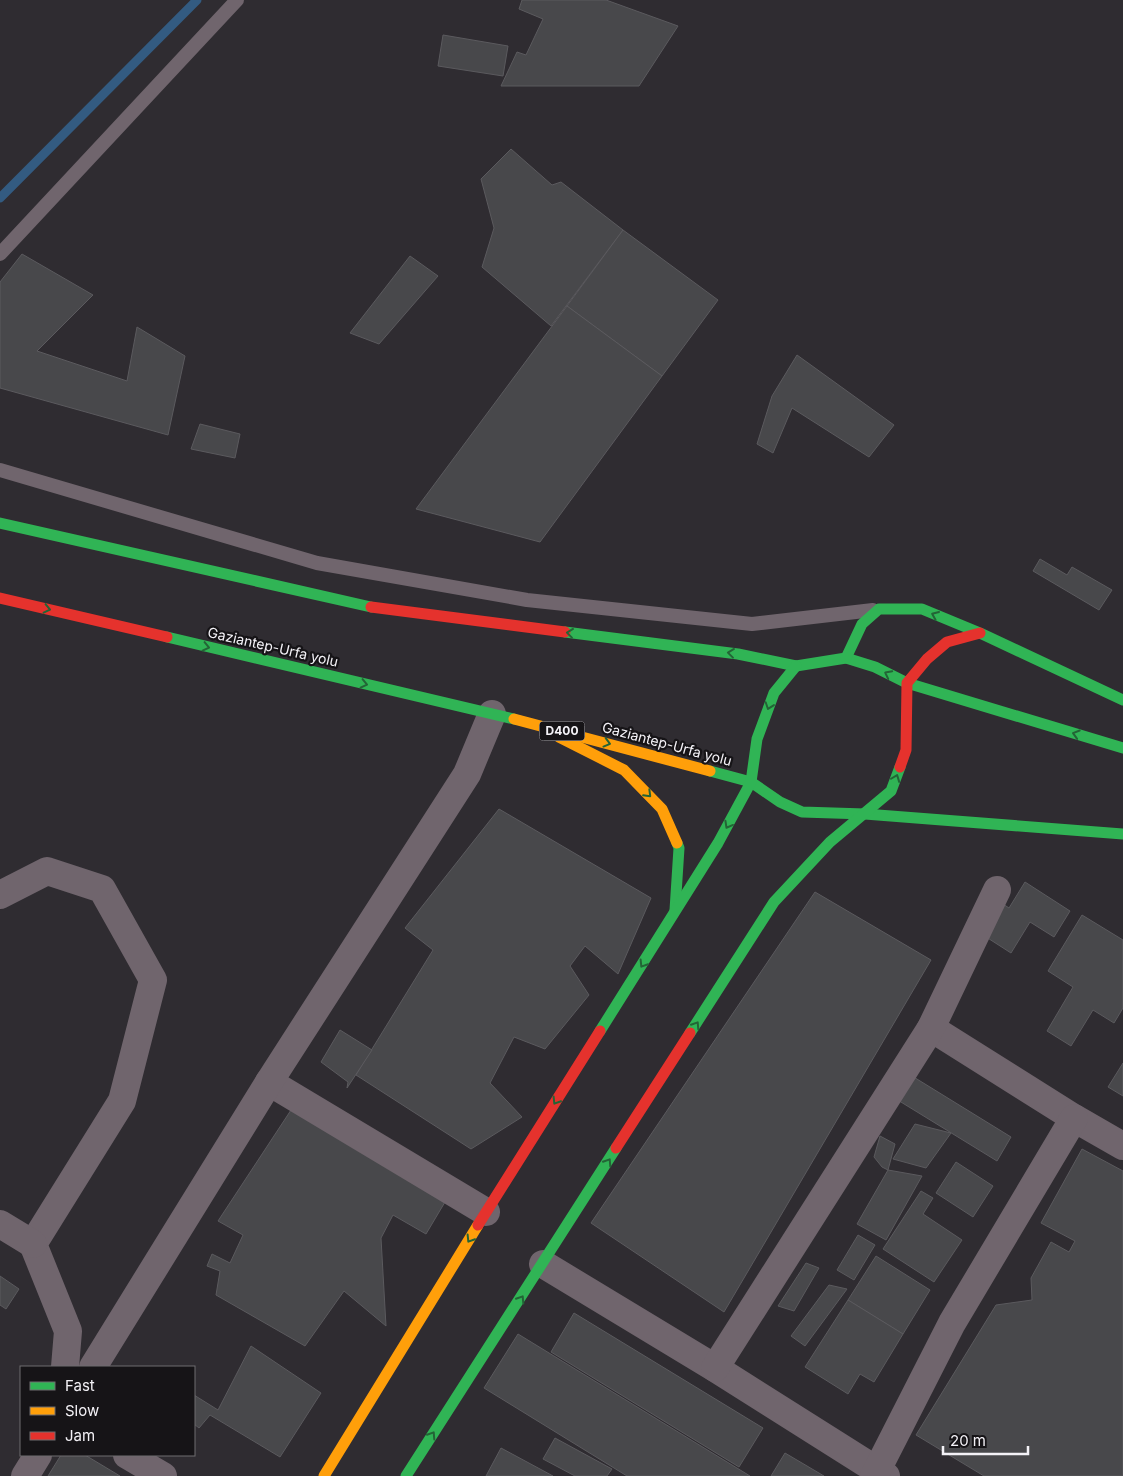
<svg xmlns="http://www.w3.org/2000/svg" width="1123" height="1476" font-family="Inter,sans-serif">
	<style>
		.lines { fill: none; stroke-linecap: round; stroke-linejoin: round }
		.stream { stroke: #335b81; stroke-width: 9 }
		.building { fill: #48484b; stroke: #5b5a5e }
		.lane { stroke: #70656d; stroke-width: 14 }
		.street { stroke: #70656d; stroke-width: 28 }
		.fast { stroke: #30b455; stroke-width: 11 }
		.slow { stroke: #ff9f0a; stroke-width: 11 }
		.jam { stroke: #e5322d; stroke-width: 11 }
		.oneway { stroke: #236436 }
		.labels { text-anchor: middle; stroke-width: 4.5; stroke-linejoin: round; paint-order: stroke }
		.shield { fill: #161417; stroke: #b1afb4; stroke-width: 1 }
		.shield-label { font-size: 12px; font-weight: bold; fill: #f4f2f7 }
		.street-label { font-size: 14px; fill: #f4f2f7; stroke: #161417 }
	</style>
	<rect width="100%" height="100%" fill="#2f2c31"/>
	<g class="lines">
		<!-- stream -->
		<polyline class="stream" points="0,198 197,0"/>
	</g>
	<!-- building -->
	<g class="building">
		<polygon points="522,0 606,0 678,26 639,86 501,86 517,52 526,55 543,19 519,9"/>
		<polygon points="443,35 508,46 503,76 438,66"/>
		<polygon points="511,149 552,185 561,182 623,230 551,326 482,267 494,228 481,179"/>
		<polygon points="623,230 718,300 662,376 567,306"/>
		<polygon points="22,254 93,295 37,351 127,381 137,327 185,356 168,435 0,388 0,282"/>
		<polygon points="410,256 438,276 379,344 350,333"/>
		<polygon points="567,306 662,376 540,542 416,509"/>
		<polygon points="797,355 894,425 869,457 792,408 773,453 757,444 772,396"/>
		<polygon points="200,424 240,434 235,458 191,449"/>
		<polygon points="1040,559 1067,575 1072,567 1112,590 1099,610 1033,571"/>
		<polygon points="499,809 651,898 618,974 585,946 570,966 589,995 545,1049 514,1037 490,1083 522,1117 471,1149 356,1075 433,950 405,928"/>
		<polygon points="1025,882 1070,911 1054,937 1030,922 1011,953 983,935 1003,904 1009,908"/>
		<polygon points="815,892 931,960 724,1312 591,1223"/>
		<polygon points="1082,915 1123,940 1123,1008 1114,1023 1093,1010 1071,1046 1047,1031 1073,987 1048,971"/>
		<polygon points="340,1030 372,1050 347,1088 348,1082 321,1062"/>
		<polygon points="1123,1063 1123,1096 1108,1087"/>
		<polygon points="912,1076 1011,1137 997,1161 896,1099"/>
		<polygon points="293,1107 448,1197 426,1234 393,1215 381,1238 386,1326 344,1291 305,1346 216,1295 220,1271 207,1266 212,1254 230,1263 243,1235 218,1221"/>
		<polygon points="915,1124 951,1133 926,1168 893,1159"/>
		<polygon points="880,1136 895,1144 888,1170 882,1167 874,1157"/>
		<polygon points="1082,1149 1123,1171 1123,1476 984,1476 916,1435 996,1305 1032,1300 1031,1278 1051,1242 1069,1252 1075,1241 1041,1223"/>
		<polygon points="956,1162 993,1186 973,1217 936,1193"/>
		<polygon points="888,1170 922,1176 886,1240 857,1224"/>
		<polygon points="921,1191 933,1198 923,1214 962,1240 934,1282 883,1249"/>
		<polygon points="858,1235 875,1245 854,1280 837,1270"/>
		<polygon points="876,1256 930,1290 903,1334 848,1300"/>
		<polygon points="806,1263 819,1268 794,1311 778,1306"/>
		<polygon points="0,1276 19,1289 6,1309 0,1305"/>
		<polygon points="829,1285 847,1289 805,1346 791,1336"/>
		<polygon points="848,1300 903,1334 874,1382 860,1374 848,1394 805,1367"/>
		<polygon points="574,1313 763,1428 739,1467 551,1352"/>
		<polygon points="518,1334 750,1476 627,1476 484,1388"/>
		<polygon points="251,1346 321,1393 280,1457 210,1415 199,1428 194,1424 194,1395 218,1410"/>
		<polygon points="555,1438 612,1469 607,1476 575,1476 543,1459"/>
		<polygon points="501,1448 553,1476 486,1476"/>
		<polygon points="785,1453 824,1476 771,1476"/>
		<polygon points="61,1455 85,1455 120,1476 48,1476"/>
	</g>
	<g class="lines">
		<!-- lane -->
		<g class="lane">
			<polyline points="0,254 237,0"/>
			<polyline points="0,470 317,563 527,600 752,624 873,610"/>
		</g>
		<!-- street -->
		<g class="street">
			<polyline points="0,895 47,871 102,889 153,980 122,1101 33,1244 68,1331 65,1367"/>
			<polyline points="931,1028 1074,1118 1123,1146"/>
			<polyline points="269,1082 486,1212"/>
			<polyline points="0,1224 33,1244"/>
			<polyline points="543,1264 715,1368 886,1476"/>
			<polyline points="93,1367 269,1082 467,774 492,714"/>
			<polyline points="715,1368 931,1028 997,890"/>
			<polyline points="127,1455 163,1476"/>
			<polyline points="25,1476 38,1455"/>
			<polyline points="874,1476 952,1323 1074,1118"/>
		</g>
		<!-- fast -->
		<g class="fast">
			<polyline points="0,523 371,607"/>
			<polyline points="565,632 738,654 796,666 846,658 875,667 907,683 1123,748"/>
			<polyline points="167,637 514,719"/>
			<polyline points="846,658 862,624 879,609 922,609 980,633 1123,700"/>
			<polyline points="710,771 751,782 780,802 802,812 865,814 1123,834"/>
			<polyline points="675,910 679,848 677,843"/>
			<polyline points="600,1031 718,843 751,782 757,739 774,693 796,666"/>
			<polyline points="690,1033 774,902 830,842 891,791 900,767"/>
			<polyline points="406,1476 616,1148"/>
		</g>
		<!-- slow -->
		<g class="slow">
			<polyline points="514,719 710,771"/>
			<polyline points="559,737 624,770 662,809 677,843"/>
			<polyline points="324,1476 478,1225"/>
		</g>
		<!-- jam -->
		<g class="jam">
			<polyline points="0,598 167,637"/>
			<polyline points="371,607 565,632"/>
			<polyline points="900,767 906,750 907,683 927,659 947,642 980,633"/>
			<polyline points="616,1148 690,1033"/>
			<polyline points="478,1225 600,1031"/>
		</g>
	</g>
	<!-- one-way arrows -->
	<defs><path id="oneway-chevron" d="M-2-3.5L2.5 0L-2 3.5" fill="none" stroke-width="1.6" stroke-linecap="round" stroke-linejoin="round" transform="scale(1.25)"/></defs>
	<g class="oneway">
		<use href="#oneway-chevron" transform="translate(47 609) rotate(13)"/>
		<use href="#oneway-chevron" transform="translate(935 615) rotate(-157)"/>
		<use href="#oneway-chevron" transform="translate(570 633) rotate(-173)"/>
		<use href="#oneway-chevron" transform="translate(206 647) rotate(13)"/>
		<use href="#oneway-chevron" transform="translate(731 653) rotate(-173)"/>
		<use href="#oneway-chevron" transform="translate(888 674) rotate(-153)"/>
		<use href="#oneway-chevron" transform="translate(364 684) rotate(13)"/>
		<use href="#oneway-chevron" transform="translate(769 706) rotate(109)"/>
		<use href="#oneway-chevron" transform="translate(1076 734) rotate(-163)"/>
		<use href="#oneway-chevron" transform="translate(607 743) rotate(15)"/>
		<use href="#oneway-chevron" transform="translate(896 778) rotate(-69)"/>
		<use href="#oneway-chevron" transform="translate(648 794) rotate(45)"/>
		<use href="#oneway-chevron" transform="translate(728 825) rotate(119)"/>
		<use href="#oneway-chevron" transform="translate(643 964) rotate(122)"/>
		<use href="#oneway-chevron" transform="translate(696 1025) rotate(-57)"/>
		<use href="#oneway-chevron" transform="translate(556 1101) rotate(122)"/>
		<use href="#oneway-chevron" transform="translate(608 1162) rotate(-57)"/>
		<use href="#oneway-chevron" transform="translate(470 1239) rotate(122)"/>
		<use href="#oneway-chevron" transform="translate(521 1299) rotate(-57)"/>
		<use href="#oneway-chevron" transform="translate(432 1435) rotate(-57)"/>
	</g>
	<g class="labels">
		<!-- shield labels -->
		<rect class="shield" x="539.5" y="721.5" width="45" height="19" rx="4"/>
		<g class="shield-label">
			<text x="562" y="735">D400</text>
		</g>
		<!-- street labels -->
		<g class="street-label">
			<text transform="translate(273 647) rotate(13)" y="5">Gaziantep-Urfa yolu</text>
			<text transform="translate(667 744) rotate(15)" y="5">Gaziantep-Urfa yolu</text>
		</g>
	</g>
	<!-- legend -->
	<rect x="20" y="1366" width="175" height="90" fill="#161417" stroke="#6f6d71"/>
	<rect x="30" y="1382" width="25" height="8" fill="#30b455" stroke="#6f6d71"/>
	<text x="65" y="1391" font-size="15" fill="#f4f2f7">Fast</text>
	<rect x="30" y="1407" width="25" height="8" fill="#ff9f0a" stroke="#6f6d71"/>
	<text x="65" y="1416" font-size="15" fill="#f4f2f7">Slow</text>
	<rect x="30" y="1432" width="25" height="8" fill="#e5322d" stroke="#6f6d71"/>
	<text x="65" y="1441" font-size="15" fill="#f4f2f7">Jam</text>
	<!-- scale -->
	<path d="M943 1446v8h85v-8" fill="none" stroke="#f4f2f7" stroke-width="2.5"/>
	<text x="950" y="1446" font-size="15" fill="#f4f2f7" stroke="#161417" stroke-width="4" paint-order="stroke">20 m</text>
</svg>
